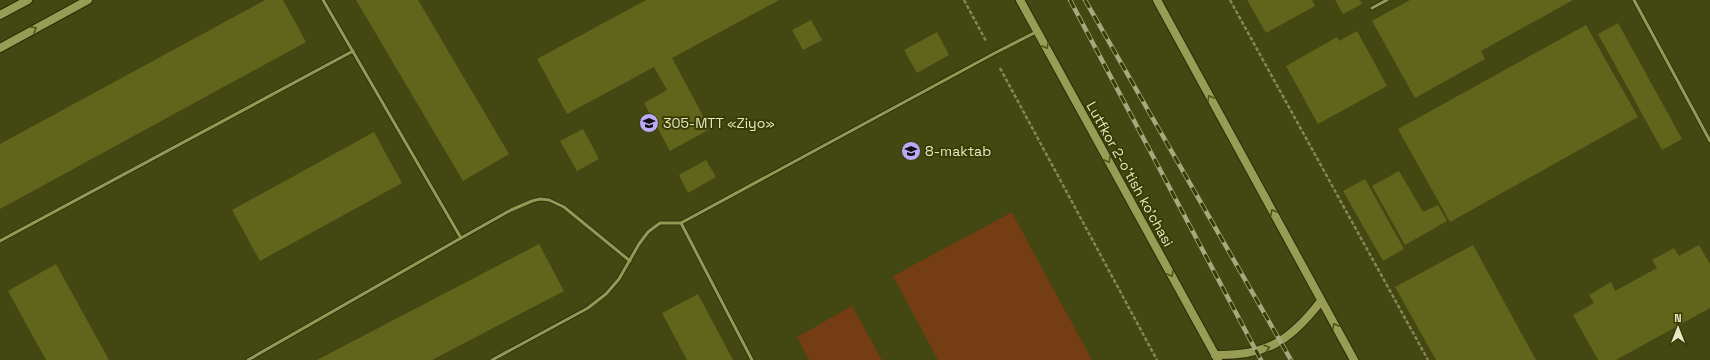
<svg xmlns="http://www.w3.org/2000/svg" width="1710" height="360" font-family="'Space Grotesk',sans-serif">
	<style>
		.green { fill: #753d13 }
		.building { fill: #61651c }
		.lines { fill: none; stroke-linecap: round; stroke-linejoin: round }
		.service-casing { stroke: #2a2c06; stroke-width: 4.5 }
		.secondary-casing { stroke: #2a2c06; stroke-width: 10 }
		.path { stroke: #838758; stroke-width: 2.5; stroke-dasharray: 4 2; stroke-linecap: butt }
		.service { stroke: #939954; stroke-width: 3 }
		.secondary { stroke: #979d54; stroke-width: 8 }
		.rail-casing { stroke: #a5a97e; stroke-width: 4.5 }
		.rail { stroke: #393c03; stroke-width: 3; stroke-dasharray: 9; stroke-linecap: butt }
		.oneway { stroke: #505417 }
		.labels { text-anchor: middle; stroke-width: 4; stroke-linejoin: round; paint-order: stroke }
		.poi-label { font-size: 14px; fill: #e5e9c6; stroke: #393c03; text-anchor: start }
		.street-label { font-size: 14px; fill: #e5e9c6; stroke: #393c03 }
	</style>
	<rect width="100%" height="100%" fill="#434711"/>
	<!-- green -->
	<g class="green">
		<polygon points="1012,212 1012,213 1092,360 938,360 893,276"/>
		<polygon points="852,306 882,360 809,360 797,337"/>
	</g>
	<!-- building -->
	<g class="building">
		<polygon points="265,0 283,0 306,42 0,209 0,144"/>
		<polygon points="356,0 418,0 509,154 463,181"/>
		<polygon points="646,0 779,0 672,58 710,129 670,151 644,103 667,90 654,67 567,114 537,59"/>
		<polygon points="1247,0 1312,0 1315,6 1266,33"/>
		<polygon points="1335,0 1360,0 1362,4 1343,14"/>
		<polygon points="1410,0 1573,0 1481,51 1485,59 1415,98 1372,21"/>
		<polygon points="811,20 822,40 803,50 792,30"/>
		<polygon points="1618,23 1682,139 1662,150 1598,34"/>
		<polygon points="1586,25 1638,117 1450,222 1398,129"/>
		<polygon points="1357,31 1387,86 1318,124 1286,66 1337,37 1339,41"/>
		<polygon points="937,32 949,55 917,73 904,50"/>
		<polygon points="583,129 599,159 577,171 560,141"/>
		<polygon points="374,132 402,183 260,261 232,210"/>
		<polygon points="706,160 716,177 688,193 679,175"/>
		<polygon points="1399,171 1423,212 1438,205 1447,221 1405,245 1372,186"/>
		<polygon points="1365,179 1404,249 1383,261 1343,191"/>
		<polygon points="539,244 564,291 432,360 317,360"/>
		<polygon points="1473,245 1536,360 1436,360 1395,287"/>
		<polygon points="1699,245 1710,264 1710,308 1616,360 1598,360 1573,315 1594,303 1589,295 1611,282 1615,291 1657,268 1652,260 1674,248 1679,256"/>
		<polygon points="56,264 109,360 46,360 8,291"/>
		<polygon points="698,294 733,360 687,360 662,313"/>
	</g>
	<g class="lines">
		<defs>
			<g id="service">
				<polyline points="323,0 461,238"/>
				<polyline points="1634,0 1710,141"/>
				<polyline points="1372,8 1387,0"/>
				<polyline points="681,223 752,360"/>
				<polyline points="0,241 353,51"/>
				<polyline points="248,360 461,238 511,210 532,201 540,199 549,200 564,207 630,261"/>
				<polyline points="492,360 588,308 606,294 619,279 639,244 648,232 660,223 681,223 993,54 1036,32"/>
			</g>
			<g id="secondary">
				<polyline points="1020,0 1218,360"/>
				<polyline points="1157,0 1354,360"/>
				<polyline points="0,15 28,0"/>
				<polyline points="0,48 88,0"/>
				<path d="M1215,355C1267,356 1290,341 1321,301"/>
			</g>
		</defs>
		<!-- service casing -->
		<use href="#service" class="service-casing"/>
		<!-- secondary casing -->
		<use href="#secondary" class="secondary-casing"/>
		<!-- path -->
		<g class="path">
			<polyline points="964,0 986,41"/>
			<polyline points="1230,0 1428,360"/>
			<polyline points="1000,68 1157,360"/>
		</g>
		<!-- service -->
		<use href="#service" class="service"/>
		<!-- secondary -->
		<use href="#secondary" class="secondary"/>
		<defs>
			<g id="rail">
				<polyline points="1070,0 1261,360"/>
				<polyline points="1085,0 1291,360"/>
			</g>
		</defs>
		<!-- rail casing -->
		<use href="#rail" class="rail-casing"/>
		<!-- rail -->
		<use href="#rail" class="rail"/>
	</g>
	<!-- one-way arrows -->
	<defs><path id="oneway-chevron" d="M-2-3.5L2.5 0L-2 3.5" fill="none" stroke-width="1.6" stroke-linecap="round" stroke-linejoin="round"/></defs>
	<g class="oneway">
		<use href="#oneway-chevron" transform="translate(34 29) rotate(-29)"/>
		<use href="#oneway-chevron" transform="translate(1046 46) rotate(61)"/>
		<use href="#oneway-chevron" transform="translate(1210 98) rotate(-119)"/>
		<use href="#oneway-chevron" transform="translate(1108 160) rotate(61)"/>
		<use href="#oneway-chevron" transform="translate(1273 212) rotate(-119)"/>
		<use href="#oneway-chevron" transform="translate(1171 274) rotate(61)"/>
		<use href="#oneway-chevron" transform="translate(1335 326) rotate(-119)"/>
		<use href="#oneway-chevron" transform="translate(1267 348) rotate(-18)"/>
	</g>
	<!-- icons -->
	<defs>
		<symbol id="school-disc" viewBox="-11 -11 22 22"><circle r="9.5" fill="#baaaf7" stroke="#393c03"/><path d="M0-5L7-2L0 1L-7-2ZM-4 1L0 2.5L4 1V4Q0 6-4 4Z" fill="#111"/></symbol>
	</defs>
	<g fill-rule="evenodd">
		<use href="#school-disc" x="638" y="112" width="22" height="22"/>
		<use href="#school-disc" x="900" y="140" width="22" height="22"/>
	</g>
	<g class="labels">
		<!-- poi labels -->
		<g class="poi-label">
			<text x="663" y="128">305-MTT «Ziyo»</text>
			<text x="925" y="156">8-maktab</text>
		</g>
		<!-- street labels -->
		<g class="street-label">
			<text transform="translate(1130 174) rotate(61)" y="5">Lutfkor 2-o'tish ko'chasi</text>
		</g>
	</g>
	<!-- north arrow -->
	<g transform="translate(1678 328)" stroke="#393c03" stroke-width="3" paint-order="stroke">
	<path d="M0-3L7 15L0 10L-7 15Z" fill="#e5e9c6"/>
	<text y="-6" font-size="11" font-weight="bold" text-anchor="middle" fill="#e5e9c6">N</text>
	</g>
</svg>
